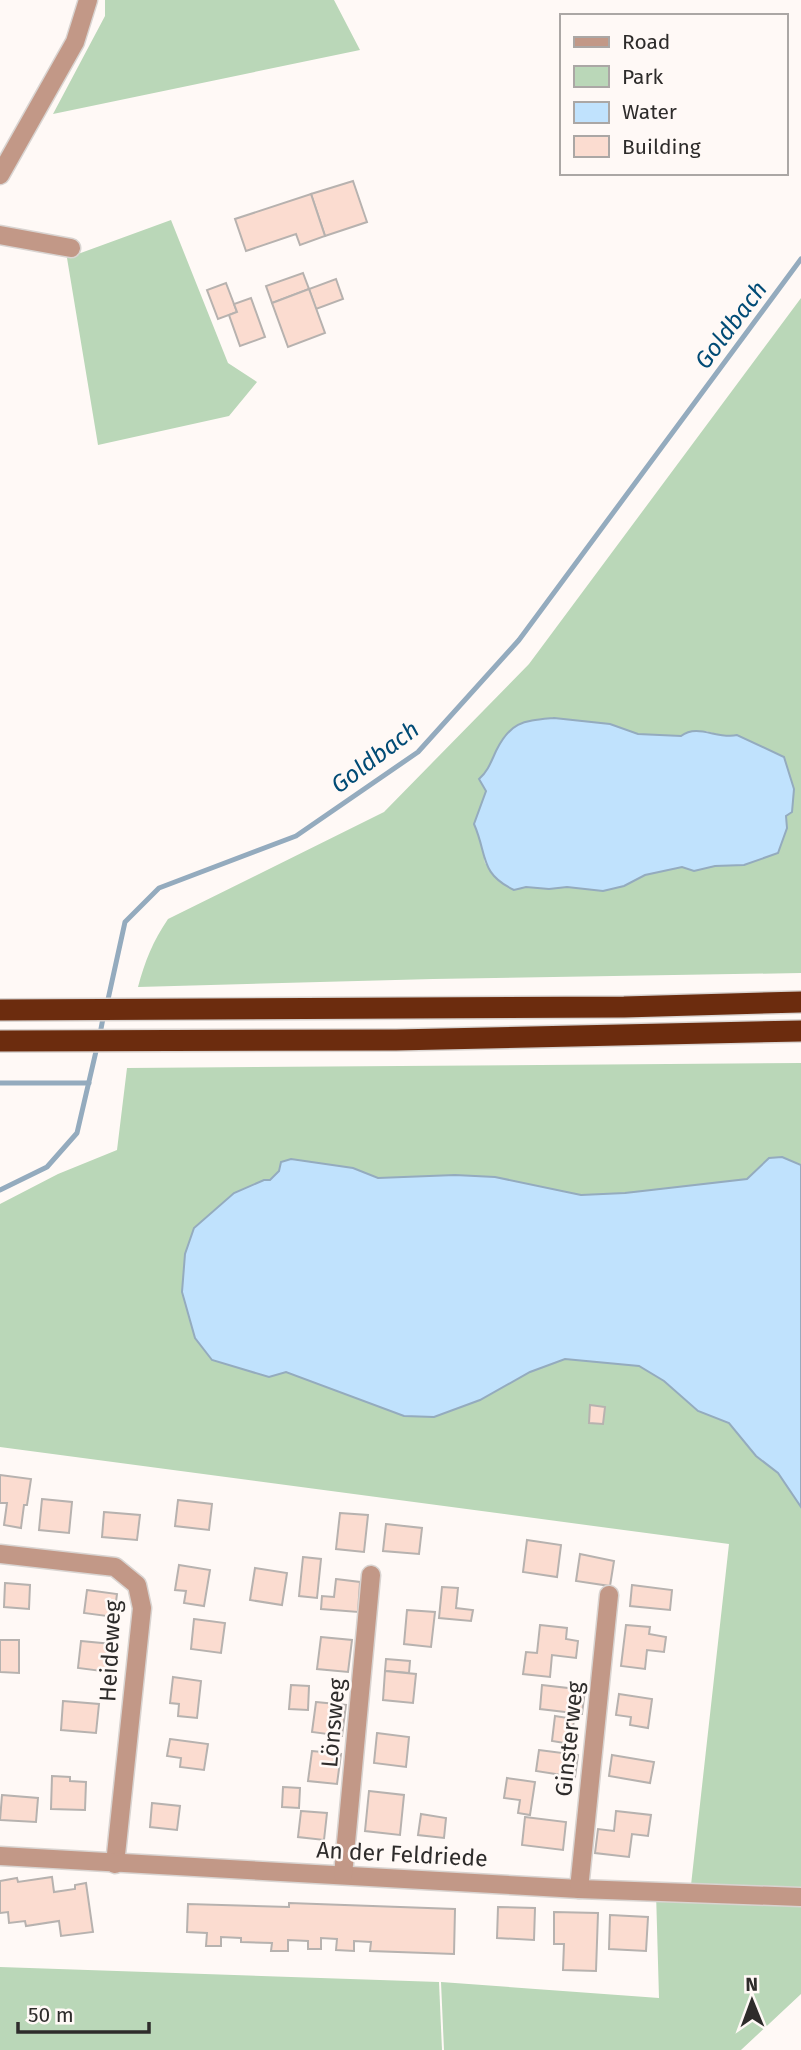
<svg xmlns="http://www.w3.org/2000/svg" width="801" height="2050" font-family="'Fira Sans',sans-serif">
	<style>
		.green { fill: #bad7b8; fill-rule: evenodd }
		.water { fill: #c0e2fd; stroke: #94abbe; stroke-width: 2 }
		.lines { fill: none; stroke-linecap: round; stroke-linejoin: round }
		.stream { stroke: #94abbe; stroke-width: 5 }
		.building { fill: #fbdcd0; stroke: #b7b2af; stroke-width: 2 }
		.street-casing { stroke: #d9d4d1; stroke-width: 21 }
		.highway-casing { stroke: #d9d4d1; stroke-width: 24 }
		.street { stroke: #c29887; stroke-width: 18 }
		.highway { stroke: #6c2c0e; stroke-width: 21 }
		.labels { text-anchor: middle; stroke-width: 5; stroke-linejoin: round; paint-order: stroke }
		.street-label { font-size: 23px; fill: #2e2c2b; stroke: #fff9f6 }
		.water-label { font-size: 24px; font-style: italic; fill: #014b75; stroke: #fff9f6 }
	</style>
	<rect width="100%" height="100%" fill="#fff9f6"/>
	<!-- green -->
	<g class="green">
		<polygon points="105,0 334,0 360,50 53,114 105,16"/>
		<polygon points="171,220 228,363 257,382 229,416 98,445 67,258"/>
		<path d="M801,298V973L433,979L138,987C145,961 153,941 168,919L384,812L529,664ZM610,724L638,734L681,736L705,731L729,737L786,816L787,828L778,853L744,865L715,866L694,871L683,867L645,875L624,886L603,891L567,887L549,889L526,887L514,890L485,863L481,840L474,824L486,791L487,772L497,750Z"/>
		<polygon points="801,1063 801,1165 782,1157 769,1158 747,1179 625,1193 581,1195 495,1177 455,1175 378,1178 353,1168 330,1165 279,1171 270,1180 286,1372 404,1416 434,1417 479,1400 530,1372 566,1359 639,1366 664,1381 698,1411 729,1423 756,1456 778,1473 801,1507 801,1994 741,2050 444,2050 441,1982 659,1998 656,1892 691,1885 729,1544 0,1447 0,1204 58,1174 117,1150 127,1068"/>
		<polygon points="0,1967 439,1982 442,2050 0,2050"/>
	</g>
	<!-- water -->
	<g class="water">
		<path d="M554,718L610,724L638,734L681,736C698,723 718,740 737,735L784,757L794,789L792,812L786,816L787,828L778,853L744,865L715,866L694,871L682,867L645,875L624,886L603,891L567,887L549,889L526,887L514,890C479,873 488,856 474,824L486,791L479,779C488,771 491,762 496,751C511,721 523,721 554,718Z"/>
		<polygon points="782,1157 801,1165 801,1507 778,1473 756,1456 729,1423 698,1411 664,1381 639,1366 565,1359 530,1372 480,1400 434,1417 404,1416 286,1372 269,1377 212,1360 195,1338 182,1292 185,1254 194,1228 234,1193 264,1180 270,1180 279,1171 281,1162 291,1159 353,1168 378,1178 455,1175 495,1177 581,1195 625,1193 747,1179 769,1158"/>
	</g>
	<g class="lines">
		<!-- stream -->
		<g class="stream">
			<polyline points="107,1004 125,922 159,888 296,836 418,752 519,640 801,259"/>
			<polyline points="100,1034 104,1013"/>
			<polyline points="0,1083 89,1083"/>
			<polyline points="0,1190 47,1167 77,1133 97,1047"/>
		</g>
	</g>
	<!-- building -->
	<g class="building">
		<polygon points="353,181 367,222 325,236 311,194"/>
		<polygon points="311,194 325,236 300,245 296,234 246,251 235,219"/>
		<polygon points="303,273 309,289 272,303 266,286"/>
		<polygon points="336,279 343,299 316,309 309,289"/>
		<polygon points="226,283 237,312 218,319 207,290"/>
		<polygon points="309,289 325,333 288,347 272,303"/>
		<polygon points="251,298 265,337 240,346 229,315 237,312 234,304"/>
		<polygon points="590,1405 605,1407 603,1424 589,1423"/>
		<polygon points="0,1475 31,1479 27,1505 24,1505 21,1528 4,1525 7,1503 0,1503"/>
		<polygon points="42,1499 72,1502 69,1533 39,1530"/>
		<polygon points="178,1500 212,1504 209,1530 175,1526"/>
		<polygon points="104,1512 140,1515 137,1540 102,1537"/>
		<polygon points="340,1513 368,1515 364,1552 336,1549"/>
		<polygon points="386,1524 422,1528 419,1554 383,1551"/>
		<polygon points="527,1540 561,1545 557,1577 523,1572"/>
		<polygon points="580,1554 614,1561 610,1586 576,1581"/>
		<polygon points="303,1557 321,1559 317,1598 299,1596"/>
		<polygon points="179,1565 210,1570 204,1606 184,1603 186,1591 175,1590"/>
		<polygon points="255,1568 287,1573 282,1605 250,1600"/>
		<polygon points="336,1579 360,1582 358,1612 321,1609 322,1596 334,1597"/>
		<polygon points="5,1583 30,1585 29,1609 4,1607"/>
		<polygon points="632,1585 672,1590 670,1610 630,1606"/>
		<polygon points="442,1587 458,1588 456,1608 473,1610 471,1621 439,1618"/>
		<polygon points="87,1590 117,1594 114,1617 84,1613"/>
		<polygon points="407,1610 435,1612 431,1647 404,1644"/>
		<polygon points="194,1619 225,1623 221,1653 191,1649"/>
		<polygon points="540,1625 567,1628 566,1639 578,1641 576,1658 552,1655 550,1677 523,1674 526,1652 537,1653"/>
		<polygon points="626,1625 650,1627 649,1634 666,1637 664,1652 647,1650 645,1669 621,1666"/>
		<polygon points="321,1637 352,1640 348,1672 317,1669"/>
		<polygon points="0,1640 19,1640 19,1673 0,1672"/>
		<polygon points="81,1641 112,1644 109,1672 78,1668"/>
		<polygon points="386,1659 410,1661 409,1673 385,1671"/>
		<polygon points="385,1671 416,1674 413,1703 383,1700"/>
		<polygon points="173,1677 201,1681 197,1718 178,1716 179,1704 170,1703"/>
		<polygon points="291,1685 309,1686 308,1710 289,1709"/>
		<polygon points="542,1685 585,1690 582,1714 540,1709"/>
		<polygon points="619,1694 652,1699 648,1728 630,1725 631,1717 616,1715"/>
		<polygon points="63,1701 99,1704 96,1733 61,1730"/>
		<polygon points="316,1702 346,1705 342,1736 312,1732"/>
		<polygon points="555,1716 574,1719 571,1744 552,1741"/>
		<polygon points="377,1733 409,1737 406,1767 374,1763"/>
		<polygon points="170,1739 208,1744 204,1770 180,1767 181,1758 167,1756"/>
		<polygon points="539,1750 578,1755 575,1777 536,1771"/>
		<polygon points="312,1751 341,1754 337,1784 308,1781"/>
		<polygon points="612,1755 654,1762 650,1783 609,1776"/>
		<polygon points="52,1776 70,1777 70,1781 86,1782 85,1810 51,1809"/>
		<polygon points="507,1778 535,1782 530,1815 518,1813 520,1800 504,1798"/>
		<polygon points="283,1787 300,1788 299,1808 282,1807"/>
		<polygon points="369,1791 404,1795 400,1835 365,1831"/>
		<polygon points="2,1795 38,1798 36,1822 0,1820"/>
		<polygon points="152,1803 180,1806 177,1830 150,1827"/>
		<polygon points="301,1811 327,1813 324,1840 298,1837"/>
		<polygon points="616,1811 651,1815 648,1836 632,1834 629,1857 595,1853 598,1829 614,1831"/>
		<polygon points="421,1814 446,1818 444,1838 418,1835"/>
		<polygon points="525,1817 566,1822 563,1850 522,1845"/>
		<polygon points="52,1877 54,1892 75,1889 75,1885 86,1883 93,1932 61,1936 59,1921 26,1926 25,1921 9,1923 8,1912 0,1913 0,1881 17,1878 18,1882"/>
		<polygon points="289,1903 455,1909 454,1954 370,1951 371,1942 354,1941 354,1951 336,1950 337,1939 321,1938 321,1949 308,1949 308,1941 288,1940 288,1951 271,1951 272,1943 241,1942 241,1938 221,1937 221,1946 206,1946 207,1933 187,1932 188,1904 289,1907"/>
		<polygon points="498,1907 535,1908 534,1940 497,1938"/>
		<polygon points="554,1912 598,1913 596,1971 563,1970 564,1944 554,1944"/>
		<polygon points="610,1915 648,1917 646,1951 609,1949"/>
	</g>
	<g class="lines">
		<defs>
			<g id="street">
				<polyline points="0,175 75,42 88,0"/>
				<polyline points="0,235 71,248"/>
				<polyline points="0,1554 115,1567 137,1585 142,1608 115,1864"/>
				<polyline points="0,1856 579,1889 801,1897"/>
				<polyline points="343,1875 371,1575"/>
				<polyline points="579,1889 609,1595"/>
			</g>
			<g id="highway">
				<polyline points="0,1010 624,1007 801,1002"/>
				<polyline points="0,1041 396,1040 801,1031"/>
			</g>
		</defs>
		<!-- street casing -->
		<use href="#street" class="street-casing"/>
		<!-- highway casing -->
		<use href="#highway" class="highway-casing"/>
		<!-- street -->
		<use href="#street" class="street"/>
		<!-- highway -->
		<use href="#highway" class="highway"/>
	</g>
	<g class="labels">
		<!-- street labels -->
		<g class="street-label">
			<text transform="translate(110 1651) rotate(-87)" y="8">Heideweg</text>
			<text transform="translate(333 1723) rotate(-85)" y="8">Lönsweg</text>
			<text transform="translate(569 1739) rotate(-84)" y="8">Ginsterweg</text>
			<text transform="translate(402 1854) rotate(3)" y="8">An der Feldriede</text>
		</g>
		<!-- water labels -->
		<g class="water-label">
			<text transform="translate(731 325) rotate(-53)" y="8">Goldbach</text>
			<text transform="translate(375 757) rotate(-37)" y="8">Goldbach</text>
		</g>
	</g>
	<!-- legend -->
	<rect x="560" y="14" width="228" height="161" fill="#fff9f6" stroke="#aba7a5" stroke-width="2"/>
	<rect x="574" y="37" width="35" height="10" fill="#c29887" stroke="#aba7a5" stroke-width="2"/>
	<text x="622" y="49" font-size="21" fill="#2e2c2b">Road</text>
	<rect x="574" y="66" width="35" height="21" fill="#bad7b8" stroke="#aba7a5" stroke-width="2"/>
	<text x="622" y="84" font-size="21" fill="#2e2c2b">Park</text>
	<rect x="574" y="102" width="35" height="21" fill="#c0e2fd" stroke="#aba7a5" stroke-width="2"/>
	<text x="622" y="119" font-size="21" fill="#2e2c2b">Water</text>
	<rect x="574" y="136" width="35" height="21" fill="#fbdcd0" stroke="#aba7a5" stroke-width="2"/>
	<text x="622" y="154" font-size="21" fill="#2e2c2b">Building</text>
	<!-- north arrow -->
	<g transform="translate(752 2001) rotate(359)" stroke="#fff9f6" stroke-width="5" paint-order="stroke">
	<path d="M0-5L12 26L0 18L-12 26Z" fill="#2e2c2b"/>
	<text y="-10" font-size="19" font-weight="bold" text-anchor="middle" fill="#2e2c2b">N</text>
	</g>
	<!-- scale -->
	<path d="M18 2022v10h131v-10" fill="none" stroke="#2e2c2b" stroke-width="3.5"/>
	<text x="28" y="2022" font-size="21" fill="#2e2c2b" stroke="#fff9f6" stroke-width="5" paint-order="stroke">50 m</text>
</svg>
